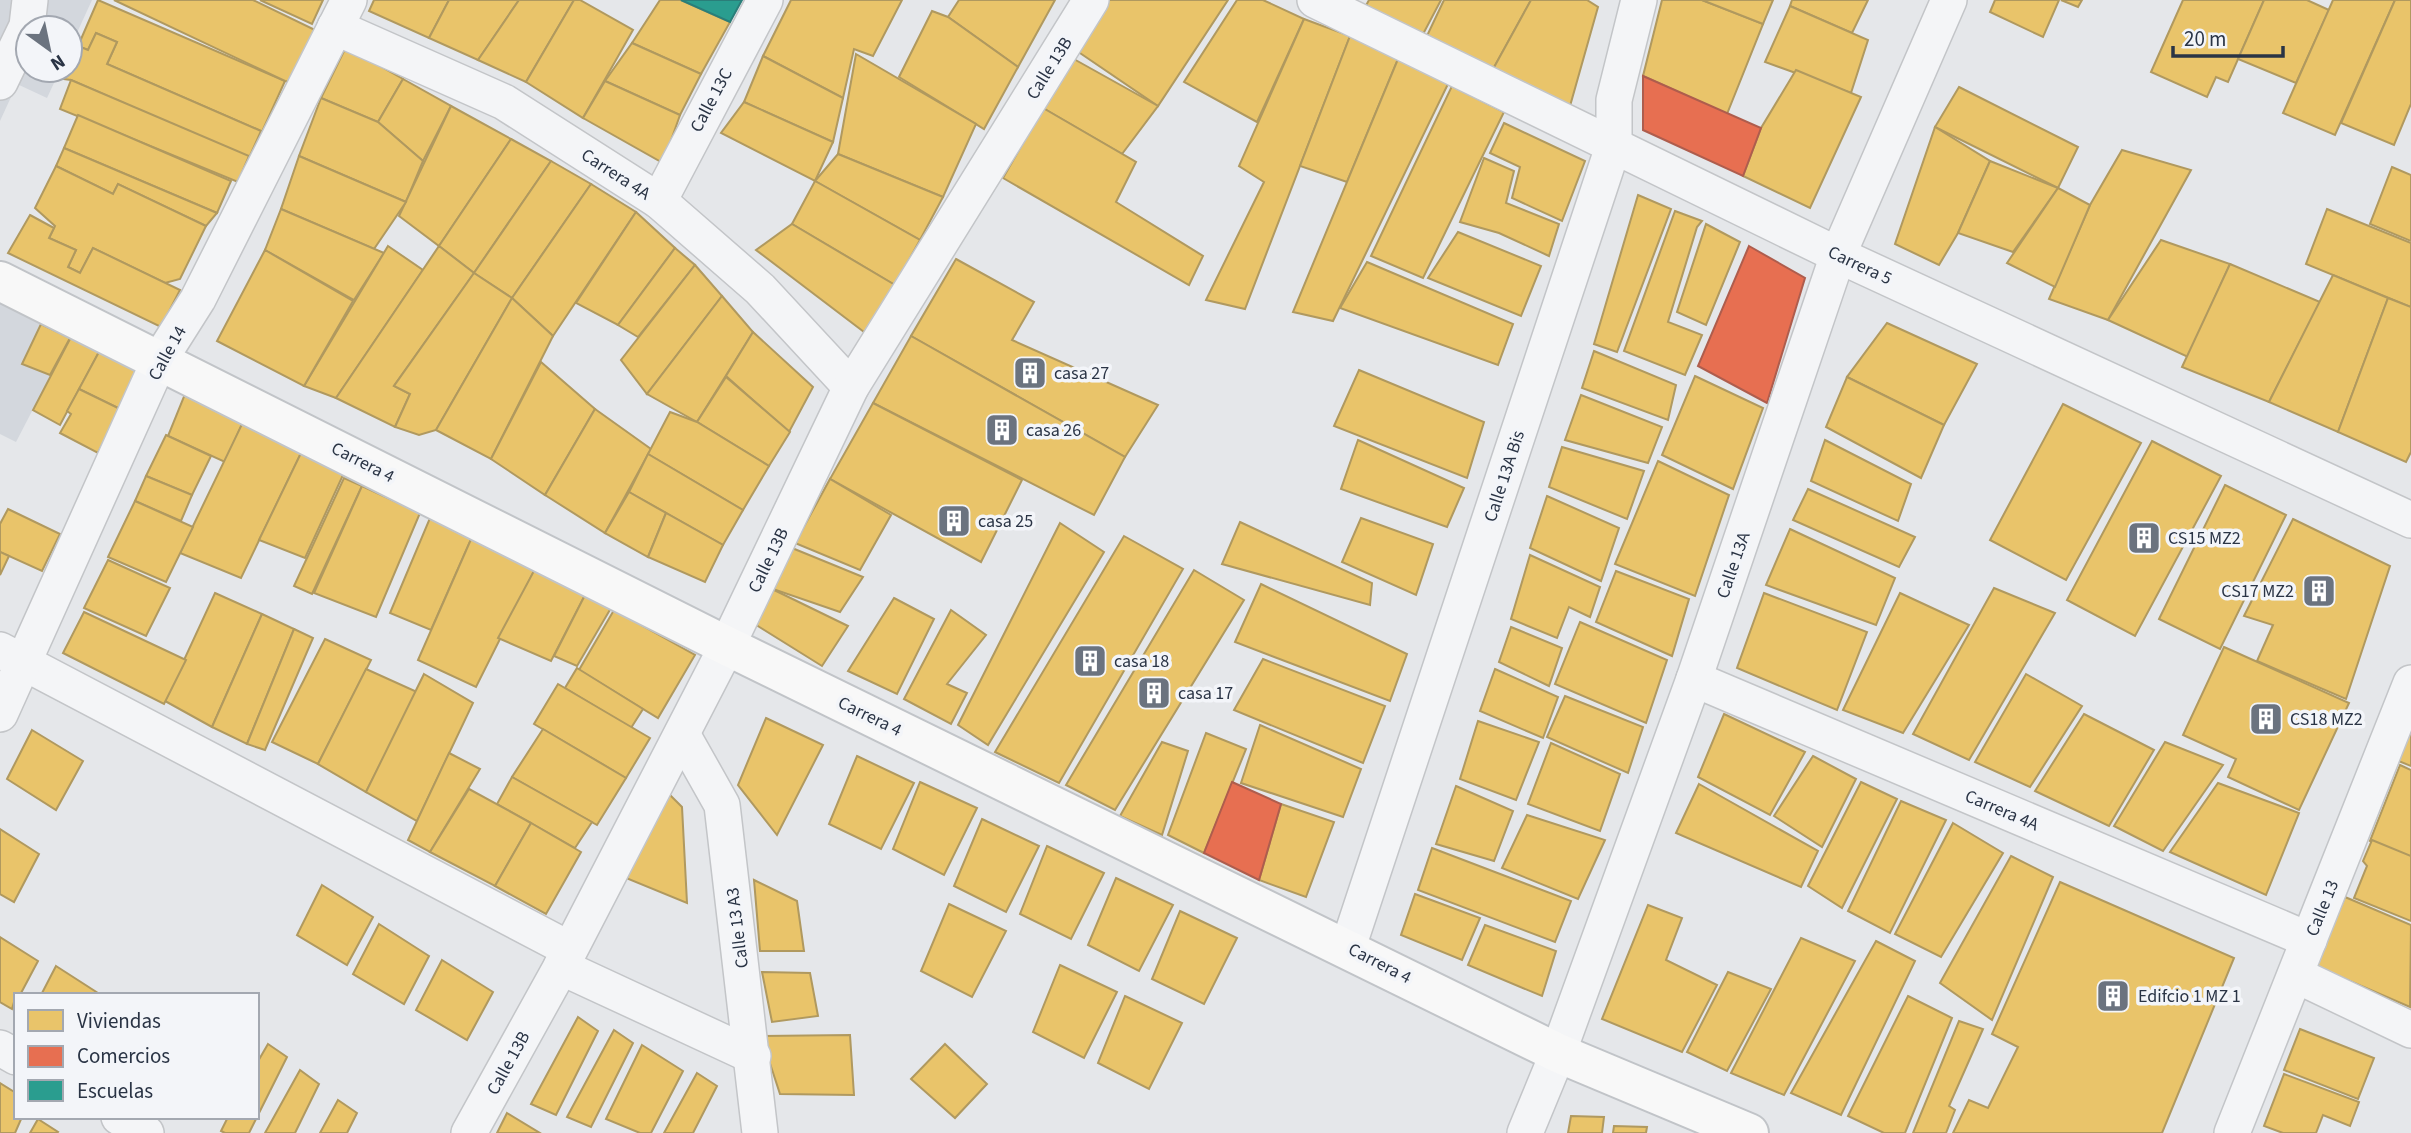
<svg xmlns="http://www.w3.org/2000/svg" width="2411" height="1133" font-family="'Source Sans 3',sans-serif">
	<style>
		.built { fill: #d3d7dd }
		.homes { fill: #e9c46a; stroke: #b0995f; stroke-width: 2 }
		.shops { fill: #e76f51; stroke: #ae5d4d; stroke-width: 2 }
		.schools { fill: #2a9d8f; stroke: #2a7e79; stroke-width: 2 }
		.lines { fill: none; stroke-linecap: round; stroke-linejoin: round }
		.minor-casing { stroke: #c3c5c8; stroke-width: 38 }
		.major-casing { stroke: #c1c4c8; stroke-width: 42 }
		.minor { stroke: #f4f5f7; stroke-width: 35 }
		.major { stroke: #f8f8f8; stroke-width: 38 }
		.labels { text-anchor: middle; stroke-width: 7; stroke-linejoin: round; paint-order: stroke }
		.street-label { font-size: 18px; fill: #2a3445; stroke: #f3f5f9 }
		.poi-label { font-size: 18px; fill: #2a3445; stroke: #f3f5f9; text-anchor: start }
	</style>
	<rect width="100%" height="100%" fill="#e5e7ea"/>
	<!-- built -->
	<g class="built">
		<polygon points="0,0 92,0 70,48 70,28 28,28 28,70 60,70 47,98 17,84 0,121"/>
		<polygon points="0,303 71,336 16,442 0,434"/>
	</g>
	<!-- homes -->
	<g class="homes">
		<polygon points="98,0 285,81 261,134 261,131 107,64 117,42 96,33 88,50 78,46"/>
		<polygon points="114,0 253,0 315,30 290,82 285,81"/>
		<polygon points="260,0 323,0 312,24"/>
		<polygon points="374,0 449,0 429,38 369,11"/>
		<polygon points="449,0 519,0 478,60 429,38"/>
		<polygon points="519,0 574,0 526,82 478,60"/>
		<polygon points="574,0 580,0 633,30 583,118 526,82"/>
		<polygon points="660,0 681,0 730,22 701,74 632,43"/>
		<polygon points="791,0 902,0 873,56 854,49 843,98 763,56"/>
		<polygon points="959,0 1055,0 1018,67 948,17"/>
		<polygon points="1106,0 1228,0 1158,106 1077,51"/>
		<polygon points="1237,0 1263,0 1304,19 1257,122 1184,82"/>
		<polygon points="1369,0 1441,0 1421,38 1363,11"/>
		<polygon points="1444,0 1531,0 1492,71 1425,40"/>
		<polygon points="1531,0 1587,0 1598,7 1570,106 1492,71"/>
		<polygon points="1662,0 1702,0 1763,24 1727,114 1643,76"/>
		<polygon points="1702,0 1773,0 1763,24"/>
		<polygon points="1792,0 1868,0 1852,33 1790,6"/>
		<polygon points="1995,0 2059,0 2043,37 1990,12"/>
		<polygon points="2061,0 2082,0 2078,7"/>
		<polygon points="2183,0 2264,0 2228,82 2216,77 2207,97 2151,72"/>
		<polygon points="2264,0 2307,0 2329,10 2296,83 2238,59"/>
		<polygon points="2333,0 2395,0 2335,135 2283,113"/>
		<polygon points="2395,0 2411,0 2411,104 2394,145 2341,123"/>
		<polygon points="1790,6 1868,40 1851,93 1765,62"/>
		<polygon points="932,11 948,17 1018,67 984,129 899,77"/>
		<polygon points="1304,19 1350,36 1245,309 1206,300 1264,182 1239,166"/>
		<polygon points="96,33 117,42 107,64 261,131 249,158 71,80 63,79 67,70 70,70 78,46 88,50"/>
		<polygon points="1350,36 1398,59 1347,182 1300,166"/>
		<polygon points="632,43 701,74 680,115 605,81"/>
		<polygon points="346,47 403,79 378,122 321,98"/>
		<polygon points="856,54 976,124 943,197 838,154"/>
		<polygon points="763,56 843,98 833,142 744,102"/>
		<polygon points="1072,58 1158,106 1122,154 1043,108"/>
		<polygon points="1398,59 1448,84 1333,321 1293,312"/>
		<polygon points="1796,70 1861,97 1810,208 1743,176 1761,128"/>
		<polygon points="403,79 451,106 423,161 378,122"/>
		<polygon points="71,80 249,156 238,182 60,109"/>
		<polygon points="605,81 680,115 663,163 583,118"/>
		<polygon points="1452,86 1504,112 1423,278 1371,256"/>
		<polygon points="1959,87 2078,147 2058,188 1935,127"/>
		<polygon points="321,98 378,122 423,161 406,202 299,156"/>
		<polygon points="744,102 833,142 815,181 721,133"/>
		<polygon points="451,106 511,139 439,246 399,216"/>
		<polygon points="1043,108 1136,162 1116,202 1203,256 1189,285 1003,178"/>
		<polygon points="78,115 231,181 217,213 64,148"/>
		<polygon points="1504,123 1585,161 1562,221 1512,198 1520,167 1490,153"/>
		<polygon points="1935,127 1990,161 1958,233 1939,265 1895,244"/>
		<polygon points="511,139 551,161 474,273 439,246"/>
		<polygon points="64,148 217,213 206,226 118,184 113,194 56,166"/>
		<polygon points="2122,150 2191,170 2108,320 2049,299 2090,205"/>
		<polygon points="838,154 943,197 920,240 815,181"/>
		<polygon points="299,156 406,202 374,249 281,209"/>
		<polygon points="1484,158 1514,171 1506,203 1559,224 1549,256 1499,233 1460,222"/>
		<polygon points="551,161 591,184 512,298 474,273"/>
		<polygon points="1990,161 2058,188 2013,252 1958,233"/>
		<polygon points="56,166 113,194 118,184 206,226 180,279 165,283 93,248 80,273 68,267 76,250 49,238 55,226 35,208"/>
		<polygon points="2392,167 2411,175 2411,241 2370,224"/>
		<polygon points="815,181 920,240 895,285 792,224"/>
		<polygon points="591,184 636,212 553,336 512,298"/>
		<polygon points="2058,188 2090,205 2055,287 2007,263"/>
		<polygon points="1638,195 1671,209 1617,352 1594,344"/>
		<polygon points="281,209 384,253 354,300 265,250"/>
		<polygon points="2327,209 2411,243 2411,307 2306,264"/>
		<polygon points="1675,211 1702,221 1697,227 1668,322 1702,335 1685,375 1624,351"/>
		<polygon points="636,212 675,248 618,325 576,303"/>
		<polygon points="30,215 54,228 49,238 76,250 68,267 80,273 93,248 180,290 161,327 8,253"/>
		<polygon points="792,224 895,285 868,335 756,250"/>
		<polygon points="1706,224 1740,242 1706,325 1677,312"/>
		<polygon points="1458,232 1541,266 1521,316 1428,278"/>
		<polygon points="2161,240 2230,264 2188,357 2108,320"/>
		<polygon points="388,246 423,270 336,398 304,386"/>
		<polygon points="439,246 474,273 394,386 410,394 395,427 336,398"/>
		<polygon points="675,248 695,265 638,337 618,325"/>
		<polygon points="265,250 353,301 304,386 217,341"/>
		<polygon points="956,259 1034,302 1012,340 1158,405 1125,457 911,336"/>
		<polygon points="1367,262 1513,324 1498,365 1340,308"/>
		<polygon points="2230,264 2320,302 2269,402 2182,367"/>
		<polygon points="695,265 722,296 647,394 621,360"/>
		<polygon points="474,273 512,298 436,430 419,435 395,427 410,394 394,386"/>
		<polygon points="2333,275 2388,298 2338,432 2269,402"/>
		<polygon points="722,296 753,332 697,422 647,394"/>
		<polygon points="512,298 553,336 491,459 436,430"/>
		<polygon points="2388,298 2411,307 2411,452 2406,462 2338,432"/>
		<polygon points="1887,323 1977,364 1944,425 1847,377"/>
		<polygon points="41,324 70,338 50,375 22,364"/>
		<polygon points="753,332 813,387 789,432 726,376"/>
		<polygon points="911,336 1125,457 1094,515 873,403"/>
		<polygon points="71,337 100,350 60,425 33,410"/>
		<polygon points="100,350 138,369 120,409 79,389"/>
		<polygon points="1594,351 1676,385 1668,420 1582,388"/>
		<polygon points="541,362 595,409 545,495 491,459"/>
		<polygon points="1359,370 1484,422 1467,478 1334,426"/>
		<polygon points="1695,376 1763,408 1733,489 1662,455"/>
		<polygon points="726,377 790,432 769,466 697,422"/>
		<polygon points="1847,377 1944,425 1921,478 1826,427"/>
		<polygon points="79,389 120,409 98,453 60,433 71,414 67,411"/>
		<polygon points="185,394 243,422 225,462 168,436"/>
		<polygon points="1581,395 1662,427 1648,463 1565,440"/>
		<polygon points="873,403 1022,480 981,562 830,479"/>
		<polygon points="2063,404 2141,443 2066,580 1990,540"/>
		<polygon points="595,409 651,449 605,533 545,495"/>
		<polygon points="670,412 697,422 769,466 743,510 648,454"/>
		<polygon points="243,422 301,453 241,578 180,553"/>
		<polygon points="166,435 211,456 192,495 146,476"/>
		<polygon points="1358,440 1464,488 1447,527 1341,489"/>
		<polygon points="1825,440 1911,484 1898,521 1811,481"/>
		<polygon points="2152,441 2221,476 2135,636 2067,600"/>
		<polygon points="1562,447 1644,471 1627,519 1549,487"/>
		<polygon points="301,453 343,475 305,558 259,540"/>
		<polygon points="648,454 743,510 723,545 629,492"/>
		<polygon points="1658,461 1729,495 1695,596 1615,564"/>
		<polygon points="146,476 192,495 181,521 135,501"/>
		<polygon points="344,478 362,486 312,594 294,586"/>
		<polygon points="830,479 891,515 860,570 795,543"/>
		<polygon points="2225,485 2286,515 2220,649 2159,619"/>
		<polygon points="362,486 420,513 376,617 314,593"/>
		<polygon points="1808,489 1915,537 1899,567 1793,520"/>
		<polygon points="629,492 666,513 648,557 605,533"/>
		<polygon points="1547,496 1619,528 1601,581 1530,548"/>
		<polygon points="135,501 193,527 166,582 108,557"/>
		<polygon points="8,509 60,534 42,571 0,552 0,524"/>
		<polygon points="666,513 723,545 705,582 648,557"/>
		<polygon points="430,518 472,537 431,630 390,613"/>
		<polygon points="1361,518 1433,544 1416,595 1342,562"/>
		<polygon points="2293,519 2390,566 2346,699 2257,661 2273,625 2244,616"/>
		<polygon points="1240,522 1372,583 1370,605 1222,564"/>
		<polygon points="1060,523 1104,552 988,745 958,725"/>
		<polygon points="1790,529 1895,578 1876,625 1766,585"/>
		<polygon points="1124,536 1183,569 1059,783 995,752"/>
		<polygon points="472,537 535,569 476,687 418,660"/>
		<polygon points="792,548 863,577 840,612 770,588"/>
		<polygon points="0,552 9,556 0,575"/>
		<polygon points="1530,555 1600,587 1590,617 1569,607 1557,638 1511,619"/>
		<polygon points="108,560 170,588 146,636 84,608"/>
		<polygon points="535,569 585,595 551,661 498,638"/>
		<polygon points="1194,570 1244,600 1115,810 1066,785"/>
		<polygon points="1616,571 1689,599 1672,656 1596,622"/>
		<polygon points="1261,584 1407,654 1390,701 1235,642"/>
		<polygon points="770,588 848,626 822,666 753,623"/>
		<polygon points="1994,588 2055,613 1969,760 1913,734"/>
		<polygon points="215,593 262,614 212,727 165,701"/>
		<polygon points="1764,593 1867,632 1837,710 1737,668"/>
		<polygon points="1900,593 1969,625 1903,733 1843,710"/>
		<polygon points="585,595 611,608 577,666 554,656"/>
		<polygon points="894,598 934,619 897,694 848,671"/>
		<polygon points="614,610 695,655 658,718 579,670"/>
		<polygon points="951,610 986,635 947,684 967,693 951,724 904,699"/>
		<polygon points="84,612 186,660 164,704 63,653"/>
		<polygon points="262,614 294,629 247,744 212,727"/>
		<polygon points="1580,622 1667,660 1646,723 1555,684"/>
		<polygon points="1511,627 1562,648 1549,686 1499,662"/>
		<polygon points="294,629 313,638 265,750 247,744"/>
		<polygon points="325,639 371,660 318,764 272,742"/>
		<polygon points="2224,647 2349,703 2299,810 2228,777 2236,759 2183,735"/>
		<polygon points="1263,659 1385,706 1363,763 1234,710"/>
		<polygon points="577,668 643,709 631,728 565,688"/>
		<polygon points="366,669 417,692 366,792 318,764"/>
		<polygon points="1495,669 1558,697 1543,738 1480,711"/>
		<polygon points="424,674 473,703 417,821 366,792"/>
		<polygon points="2026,674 2082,706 2030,787 1975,762"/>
		<polygon points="558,684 650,738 626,778 534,724"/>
		<polygon points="1565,696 1643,727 1628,773 1547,737"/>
		<polygon points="1724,714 1805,752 1770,815 1698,777"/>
		<polygon points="2084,714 2154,750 2109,826 2035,791"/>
		<polygon points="766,718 823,745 777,835 738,785"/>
		<polygon points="1478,721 1539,742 1516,800 1460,779"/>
		<polygon points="1260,725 1361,769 1343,817 1241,783"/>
		<polygon points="2411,725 2411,766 2396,760"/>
		<polygon points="543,729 626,778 597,825 512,777"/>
		<polygon points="32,730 83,761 56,810 7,779"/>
		<polygon points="1206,733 1246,749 1204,853 1168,835"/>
		<polygon points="1162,742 1188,751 1162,835 1120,816"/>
		<polygon points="2165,742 2223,765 2163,851 2114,826"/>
		<polygon points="1551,743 1620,774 1600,831 1528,804"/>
		<polygon points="449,753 480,769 430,852 408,840"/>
		<polygon points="857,756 914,783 881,849 829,824"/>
		<polygon points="1813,756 1856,779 1822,847 1774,816"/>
		<polygon points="2400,765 2411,770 2411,857 2370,841"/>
		<polygon points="512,777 592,822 575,848 497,804"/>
		<polygon points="920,782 977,808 944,875 893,849"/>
		<polygon points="1861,782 1897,799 1842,908 1808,886"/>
		<polygon points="2218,783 2299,813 2266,895 2170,852"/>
		<polygon points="659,784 682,807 687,903 626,878"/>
		<polygon points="1699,784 1818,851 1801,887 1676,833"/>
		<polygon points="1456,786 1513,811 1494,861 1436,844"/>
		<polygon points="469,789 531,823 495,886 430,852"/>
		<polygon points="1901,801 1946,820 1890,933 1848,911"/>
		<polygon points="1281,804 1334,822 1306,897 1259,880"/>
		<polygon points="1527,815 1605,840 1578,899 1502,868"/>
		<polygon points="982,819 1039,846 1006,912 954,886"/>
		<polygon points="531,823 581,852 546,914 495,886"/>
		<polygon points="1953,823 2003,853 1941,957 1895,934"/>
		<polygon points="0,829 39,854 14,902 0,894"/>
		<polygon points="2372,840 2411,856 2411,921 2354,898 2367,866 2363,861"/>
		<polygon points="1047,846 1104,873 1071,939 1020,914"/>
		<polygon points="1432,848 1571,901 1555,942 1418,890"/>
		<polygon points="2011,856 2053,877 1992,1020 1940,983"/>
		<polygon points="1116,878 1173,905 1139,971 1088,945"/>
		<polygon points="754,880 797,901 804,951 760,951"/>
		<polygon points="2060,882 2234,958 2162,1133 1953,1133 1969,1100 1988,1108 2018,1047 1992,1034"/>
		<polygon points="322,885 373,917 347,965 297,935"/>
		<polygon points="1415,894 1480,918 1462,960 1401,935"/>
		<polygon points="2345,897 2411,925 2410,1007 2315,966"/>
		<polygon points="949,904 1006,931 972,997 921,971"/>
		<polygon points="1648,905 1682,918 1666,960 1717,985 1682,1052 1602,1019"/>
		<polygon points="1180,911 1237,938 1204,1004 1152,979"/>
		<polygon points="379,924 429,956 404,1004 353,974"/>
		<polygon points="1485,925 1556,951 1542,996 1468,965"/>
		<polygon points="0,937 38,961 20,995 16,995 12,1009 0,1002"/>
		<polygon points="1801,938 1855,961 1784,1095 1731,1073"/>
		<polygon points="1876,941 1915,961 1841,1115 1791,1093"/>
		<polygon points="442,960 493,992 467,1040 416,1010"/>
		<polygon points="1060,965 1117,992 1084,1058 1033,1032"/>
		<polygon points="56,966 101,995 41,995"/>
		<polygon points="762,972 810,973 818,1016 772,1022"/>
		<polygon points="1728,972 1771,989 1727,1071 1687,1052"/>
		<polygon points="1125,996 1182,1023 1149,1089 1098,1063"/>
		<polygon points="1908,996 1952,1018 1905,1133 1884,1133 1848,1116"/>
		<polygon points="578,1017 598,1031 556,1115 531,1104"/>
		<polygon points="1959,1021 1983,1029 1949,1106 1955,1110 1946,1133 1913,1133"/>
		<polygon points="2300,1029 2374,1058 2358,1099 2284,1070"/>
		<polygon points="614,1030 633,1043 591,1127 567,1117"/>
		<polygon points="850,1035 854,1095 780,1094 761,1036"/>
		<polygon points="268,1044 287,1057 257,1117 257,1063"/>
		<polygon points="945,1044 987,1084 955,1118 911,1079"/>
		<polygon points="642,1045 683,1071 651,1133 640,1133 606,1119"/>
		<polygon points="300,1070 319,1084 295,1133 265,1133"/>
		<polygon points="697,1073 717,1086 693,1133 664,1133"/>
		<polygon points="2284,1074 2359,1102 2350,1126 2323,1115 2316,1133 2283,1133 2264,1126"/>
		<polygon points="0,1083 16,1093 16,1117 22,1117 15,1133 0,1133"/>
		<polygon points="338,1100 357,1113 347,1133 320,1133"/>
		<polygon points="507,1113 540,1133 497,1133"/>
		<polygon points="1571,1116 1604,1117 1602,1133 1568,1133"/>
		<polygon points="228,1117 257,1117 249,1133 225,1133 221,1131"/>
		<polygon points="38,1119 58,1132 57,1133 30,1133"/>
		<polygon points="1614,1126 1647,1127 1646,1133 1613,1133"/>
	</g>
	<!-- shops -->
	<g class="shops">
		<polygon points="1643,76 1761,128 1743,176 1643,130"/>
		<polygon points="1749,246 1805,278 1767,403 1698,366"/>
		<polygon points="1232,782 1281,804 1259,880 1204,853"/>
	</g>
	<!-- schools -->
	<polygon class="schools" points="681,0 742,0 730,22"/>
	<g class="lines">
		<defs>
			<g id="minor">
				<polyline points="1315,0 1838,255 2411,520"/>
				<polyline points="335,27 504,102 659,201 760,289 851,387"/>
				<polyline points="0,82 27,26 30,0"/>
				<polyline points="659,201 765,0"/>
				<polyline points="0,650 569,949"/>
				<polyline points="1694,679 2309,940"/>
				<polyline points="0,714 160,359 198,299 349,0"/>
				<polyline points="682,734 722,805 760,1133"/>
				<polyline points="1348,947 1614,144 1614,100 1639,0"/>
				<polyline points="561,967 753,1056"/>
				<polyline points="2296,975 2411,1030"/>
				<polyline points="0,1048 16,1057"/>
				<polyline points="119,1117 146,1133"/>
				<polyline points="469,1133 561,967 727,646 851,387 1091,0"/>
				<polyline points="1525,1133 1558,1053 1694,679 1838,255 1949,0"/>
				<polyline points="2232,1133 2411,683"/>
			</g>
			<polyline id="major" points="0,281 727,646 1558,1053 1749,1133"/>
		</defs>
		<!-- minor casing -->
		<use href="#minor" class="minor-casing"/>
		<!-- major casing -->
		<use href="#major" class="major-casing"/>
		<!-- minor -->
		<use href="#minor" class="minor"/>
		<!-- major -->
		<use href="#major" class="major"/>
	</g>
	<!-- icons -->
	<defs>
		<symbol id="building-square" viewBox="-11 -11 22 22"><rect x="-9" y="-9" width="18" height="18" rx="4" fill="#6b737f" stroke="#f3f5f9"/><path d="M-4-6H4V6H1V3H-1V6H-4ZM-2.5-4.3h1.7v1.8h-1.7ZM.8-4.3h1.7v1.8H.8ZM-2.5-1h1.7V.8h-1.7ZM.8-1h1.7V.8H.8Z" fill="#fff"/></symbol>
	</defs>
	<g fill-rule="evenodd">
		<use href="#building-square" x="1011" y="354" width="38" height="38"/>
		<use href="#building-square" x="983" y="411" width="38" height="38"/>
		<use href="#building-square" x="935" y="502" width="38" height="38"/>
		<use href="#building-square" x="2125" y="519" width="38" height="38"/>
		<use href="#building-square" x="2300" y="572" width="38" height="38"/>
		<use href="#building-square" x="1071" y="642" width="38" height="38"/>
		<use href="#building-square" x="1135" y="674" width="38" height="38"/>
		<use href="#building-square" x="2247" y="700" width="38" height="38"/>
		<use href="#building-square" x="2094" y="977" width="38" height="38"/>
	</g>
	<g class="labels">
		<!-- street labels -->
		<g class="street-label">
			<text transform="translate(1049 68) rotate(-58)" y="6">Calle 13B</text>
			<text transform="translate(711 100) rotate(-62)" y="6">Calle 13C</text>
			<text transform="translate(616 174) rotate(33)" y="6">Carrera 4A</text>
			<text transform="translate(1860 265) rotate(25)" y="6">Carrera 5</text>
			<text transform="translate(167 353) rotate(-61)" y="6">Calle 14</text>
			<text transform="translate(363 462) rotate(27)" y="6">Carrera 4</text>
			<text transform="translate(1504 476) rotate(-72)" y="6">Calle 13A Bis</text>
			<text transform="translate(768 560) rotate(-64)" y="6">Calle 13B</text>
			<text transform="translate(1733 565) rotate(-71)" y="6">Calle 13A</text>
			<text transform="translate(870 716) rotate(26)" y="6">Carrera 4</text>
			<text transform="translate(2002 810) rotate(23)" y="6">Carrera 4A</text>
			<text transform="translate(2322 908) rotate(-68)" y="6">Calle 13</text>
			<text transform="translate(737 928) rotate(-97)" y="6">Calle 13 A3</text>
			<text transform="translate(1380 963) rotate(27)" y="6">Carrera 4</text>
			<text transform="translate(508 1063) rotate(-61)" y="6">Calle 13B</text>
		</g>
		<!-- poi labels -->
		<g class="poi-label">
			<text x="1054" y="379">casa 27</text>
			<text x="1026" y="436">casa 26</text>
			<text x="978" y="527">casa 25</text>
			<text x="2168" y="544">CS15 MZ2</text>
			<text x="2294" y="597" text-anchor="end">CS17 MZ2</text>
			<text x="1114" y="667">casa 18</text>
			<text x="1178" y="699">casa 17</text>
			<text x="2290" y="725">CS18 MZ2</text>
			<text x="2138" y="1002">Edifcio 1 MZ 1</text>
		</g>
	</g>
	<!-- legend -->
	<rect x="14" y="993" width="245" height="126" fill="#f3f5f9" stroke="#a3a8b1" stroke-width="2"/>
	<rect x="28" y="1010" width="35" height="21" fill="#e9c46a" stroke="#a3a8b1" stroke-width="2"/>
	<text x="77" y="1028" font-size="21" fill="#2a3445">Viviendas</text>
	<rect x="28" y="1046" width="35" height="21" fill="#e76f51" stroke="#a3a8b1" stroke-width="2"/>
	<text x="77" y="1063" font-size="21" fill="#2a3445">Comercios</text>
	<rect x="28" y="1080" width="35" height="21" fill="#2a9d8f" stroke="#a3a8b1" stroke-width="2"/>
	<text x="77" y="1098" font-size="21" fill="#2a3445">Escuelas</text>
	<!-- north arrow -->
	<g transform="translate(49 49) rotate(147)"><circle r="33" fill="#f3f5f9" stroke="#a3a8b1" stroke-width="2"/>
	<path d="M0-5L12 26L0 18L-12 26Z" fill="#6b737f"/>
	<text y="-10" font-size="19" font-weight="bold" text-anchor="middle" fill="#2a3445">N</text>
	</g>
	<!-- scale -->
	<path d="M2173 46v10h110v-10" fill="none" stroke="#2a3445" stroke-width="3.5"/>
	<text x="2184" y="46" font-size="21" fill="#2a3445" stroke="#f3f5f9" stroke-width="5" paint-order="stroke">20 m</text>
</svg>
